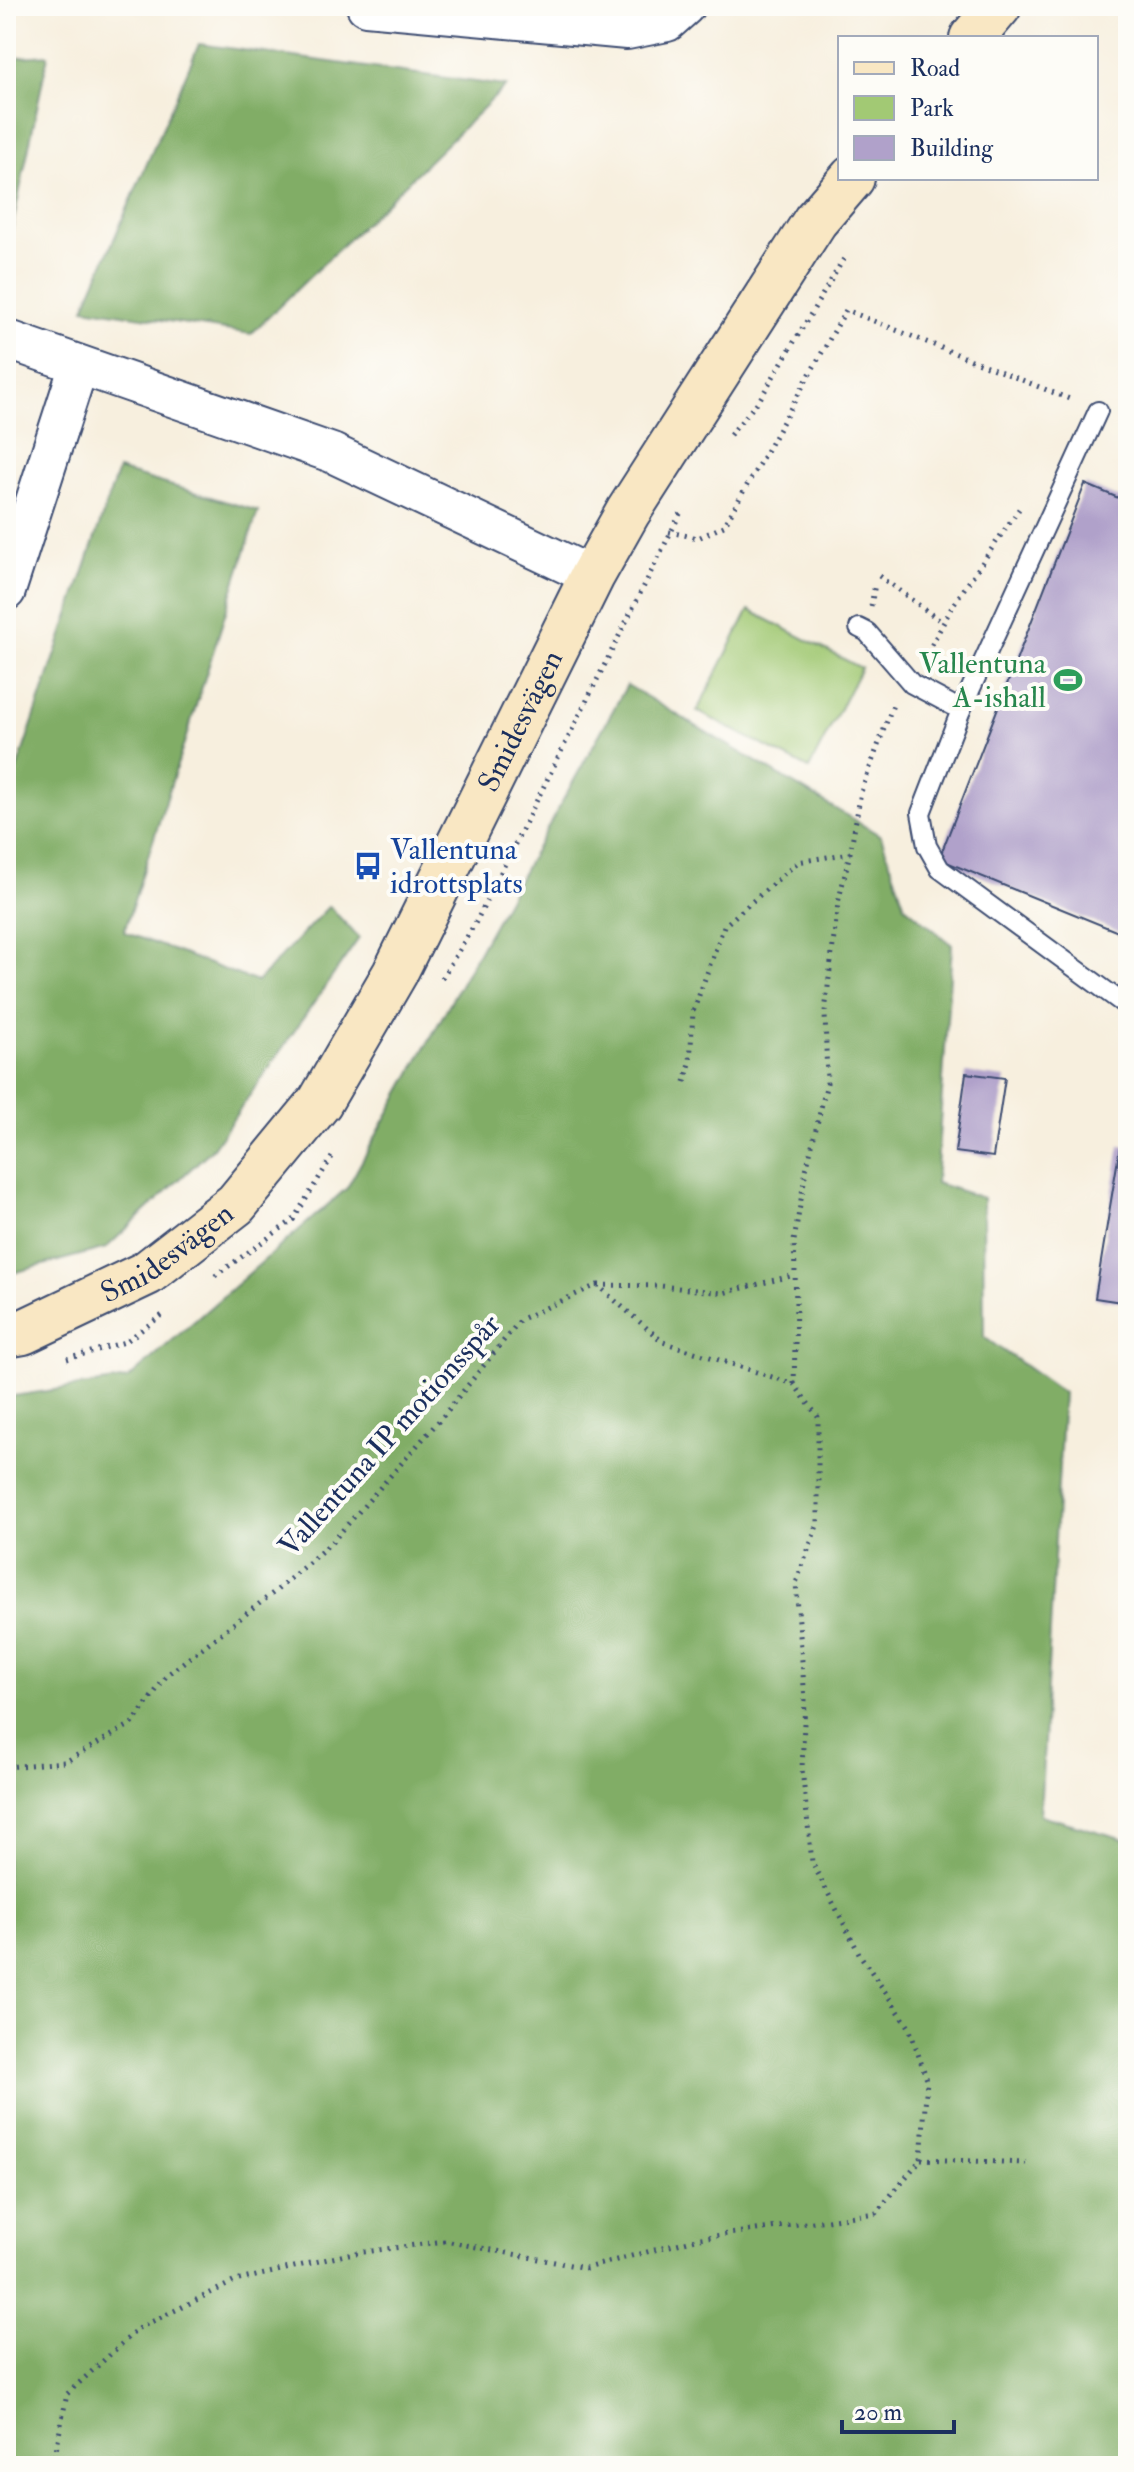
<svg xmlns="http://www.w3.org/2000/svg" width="1134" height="2472" font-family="'IM FELL Double Pica',serif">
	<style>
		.green { fill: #a2c974; stroke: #5e7c69; stroke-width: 2 }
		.forest { fill: #81ad66; stroke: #4e6e62; stroke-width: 2 }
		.building { fill: #b0a1ca }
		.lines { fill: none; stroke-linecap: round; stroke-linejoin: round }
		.service-casing { stroke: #3c4c71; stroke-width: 22 }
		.minor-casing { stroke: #3c4c71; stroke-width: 42 }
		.secondary-casing { stroke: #3c4c71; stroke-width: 48 }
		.path { stroke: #3c4c71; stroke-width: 5; stroke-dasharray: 2 6; stroke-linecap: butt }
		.service { stroke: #fff; stroke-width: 18 }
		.minor { stroke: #fff; stroke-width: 38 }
		.secondary { stroke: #f9e7c3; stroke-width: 44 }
		.labels { text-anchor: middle; stroke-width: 8; stroke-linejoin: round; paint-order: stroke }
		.leisure-label { font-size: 30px; fill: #27864d; stroke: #fdfcf7; text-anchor: end }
		.street-label { font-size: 30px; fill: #1b2f5e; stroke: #fdfcf7 }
		.transit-label { font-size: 30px; fill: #164399; stroke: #fdfcf7; text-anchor: start }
	</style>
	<rect width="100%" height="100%" fill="#fdfcf7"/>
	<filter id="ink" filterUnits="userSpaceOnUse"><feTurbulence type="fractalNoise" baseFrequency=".0125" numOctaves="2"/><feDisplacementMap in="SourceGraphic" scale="16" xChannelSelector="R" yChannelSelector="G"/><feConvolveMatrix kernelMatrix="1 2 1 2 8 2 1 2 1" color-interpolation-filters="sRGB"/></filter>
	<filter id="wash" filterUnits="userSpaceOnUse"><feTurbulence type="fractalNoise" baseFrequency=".006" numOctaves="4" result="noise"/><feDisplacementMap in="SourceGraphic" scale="32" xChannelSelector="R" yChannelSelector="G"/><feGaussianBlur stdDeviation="1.8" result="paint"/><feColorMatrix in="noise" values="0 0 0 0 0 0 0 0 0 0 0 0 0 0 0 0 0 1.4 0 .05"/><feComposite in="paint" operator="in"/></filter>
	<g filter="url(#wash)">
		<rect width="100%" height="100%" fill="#f7efde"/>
		<!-- green -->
		<polygon class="green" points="749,610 861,668 809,769 697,711"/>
		<!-- forest -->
		<g class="forest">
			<polygon points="199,44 505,86 506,86 251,334 84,308"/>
			<polygon points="48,55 6,257 6,58"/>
			<polygon points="118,470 258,511 124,932 257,982 329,906 359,938 213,1148 106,1248 6,1275 6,801"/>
			<polygon points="627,685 881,836 905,906 952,945 936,1183 983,1198 984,1337 1063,1393 1040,1815 1128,1840 1128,2466 6,2466 6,1397 128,1379 347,1188"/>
		</g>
		<g id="blocks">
			<!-- building -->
			<g class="building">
				<polygon points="1085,484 1128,502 1128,936 939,859"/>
				<polygon points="966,1073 1005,1078 993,1157 955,1152"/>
				<polygon points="1120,1146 1128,1147 1128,1303 1095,1298"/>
			</g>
		</g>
	</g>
	<g filter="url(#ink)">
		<use href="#blocks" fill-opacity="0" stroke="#3c4c71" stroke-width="2"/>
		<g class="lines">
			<defs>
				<g id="service">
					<polyline points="1098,411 961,710 921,813 927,846 940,869 1128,1007"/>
					<polyline points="859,628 867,632 912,684 961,710"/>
				</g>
				<g id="minor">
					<polyline points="366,6 627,30 667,22 685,6"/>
					<polyline points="6,339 332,453 592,576"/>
					<polyline points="6,591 79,365"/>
				</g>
				<g id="secondary">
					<polyline points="972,38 999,6"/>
					<path id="s1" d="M6,1335L23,1332L147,1273L236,1204L320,1102L395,973L592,576L628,512L815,221L852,178"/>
				</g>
			</defs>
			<!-- service casing -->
			<use href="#service" class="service-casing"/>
			<!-- minor casing -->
			<use href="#minor" class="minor-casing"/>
			<!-- secondary casing -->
			<use href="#secondary" class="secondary-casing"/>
			<!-- path -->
			<g class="path">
				<polyline points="730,435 760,399 846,255"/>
				<polyline points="669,532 698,538 724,526 846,310 1072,400"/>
				<polyline points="879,576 942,622"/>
				<polyline points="871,606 875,584"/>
				<polyline points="924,659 953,605 1019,509"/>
				<polyline points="442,978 476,922 682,510"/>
				<polyline points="685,1082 690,1063 693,1012 724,926 798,862 850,853"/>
				<polyline points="215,1276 293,1220 332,1157"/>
				<polyline points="598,1285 661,1286 723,1293 795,1275"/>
				<polyline points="67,1359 125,1342 165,1313"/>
				<polyline points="794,1384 796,1305 794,1241 806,1170 827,1083 825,1012 838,903 850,853 861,792 894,702"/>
				<polyline points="6,1767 65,1762 133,1723 167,1675 277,1590 332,1542 444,1415 521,1319 597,1285 663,1342 794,1384 818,1417 818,1523 796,1583 805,1700 802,1769 812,1862 860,1955 909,2027 927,2080 921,2159 876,2213 700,2238 586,2268 445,2241 349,2254 235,2281 139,2328 67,2394 53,2466"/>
				<polyline points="921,2159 1026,2163"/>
			</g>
			<!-- service -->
			<use href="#service" class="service"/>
			<!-- minor -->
			<use href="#minor" class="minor"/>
			<!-- secondary -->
			<use href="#secondary" class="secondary"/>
		</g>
	</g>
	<!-- icons -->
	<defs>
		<symbol id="stadium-bare" viewBox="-9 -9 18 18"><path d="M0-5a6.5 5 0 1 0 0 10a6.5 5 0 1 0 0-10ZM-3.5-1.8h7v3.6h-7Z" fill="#2e9e5b" stroke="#fdfcf7" stroke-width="2.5" paint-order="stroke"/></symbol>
		<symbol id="bus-bare" viewBox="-9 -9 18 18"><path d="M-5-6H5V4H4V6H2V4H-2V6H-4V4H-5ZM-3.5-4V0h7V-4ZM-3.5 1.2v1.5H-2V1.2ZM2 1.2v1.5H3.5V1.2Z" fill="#1a4fb4" stroke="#fdfcf7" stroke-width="2.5" paint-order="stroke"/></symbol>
	</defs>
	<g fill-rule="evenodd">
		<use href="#stadium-bare" x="1048" y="660" width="40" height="40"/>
		<use href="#bus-bare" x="348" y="846" width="40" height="40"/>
	</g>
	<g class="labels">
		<!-- leisure labels -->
		<g class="leisure-label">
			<text x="1046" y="673">Vallentuna<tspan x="1046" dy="34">A-ishall</tspan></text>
		</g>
		<!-- street labels -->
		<g class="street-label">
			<text dy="10" stroke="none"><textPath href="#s1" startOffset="830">Smidesvägen</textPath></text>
			<text dy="10" stroke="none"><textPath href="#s1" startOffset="182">Smidesvägen</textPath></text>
			<text transform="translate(389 1435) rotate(-48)" y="10">Vallentuna IP motionsspår</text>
		</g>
		<!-- transit labels -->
		<g class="transit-label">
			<text x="390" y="859">Vallentuna<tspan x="390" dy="34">idrottsplats</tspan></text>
		</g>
	</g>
	<!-- margin -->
	<rect width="1134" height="2472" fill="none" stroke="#fdfcf7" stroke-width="32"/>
	<!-- legend -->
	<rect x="838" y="36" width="260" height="144" fill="#fdfcf7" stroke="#a3aaba" stroke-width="2"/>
	<rect x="854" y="62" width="40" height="12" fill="#f9e7c3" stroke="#a3aaba" stroke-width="2"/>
	<text x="910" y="76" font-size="24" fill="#1b2f5e">Road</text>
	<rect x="854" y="96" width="40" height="24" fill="#a2c974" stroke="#a3aaba" stroke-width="2"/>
	<text x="910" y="116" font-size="24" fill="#1b2f5e">Park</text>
	<rect x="854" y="136" width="40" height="24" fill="#b0a1ca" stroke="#a3aaba" stroke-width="2"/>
	<text x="910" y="156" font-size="24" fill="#1b2f5e">Building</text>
	<!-- scale -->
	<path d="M842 2420v12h112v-12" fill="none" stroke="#1b2f5e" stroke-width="4"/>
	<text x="854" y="2420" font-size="24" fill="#1b2f5e" stroke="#fdfcf7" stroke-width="6" paint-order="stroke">20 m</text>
</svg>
